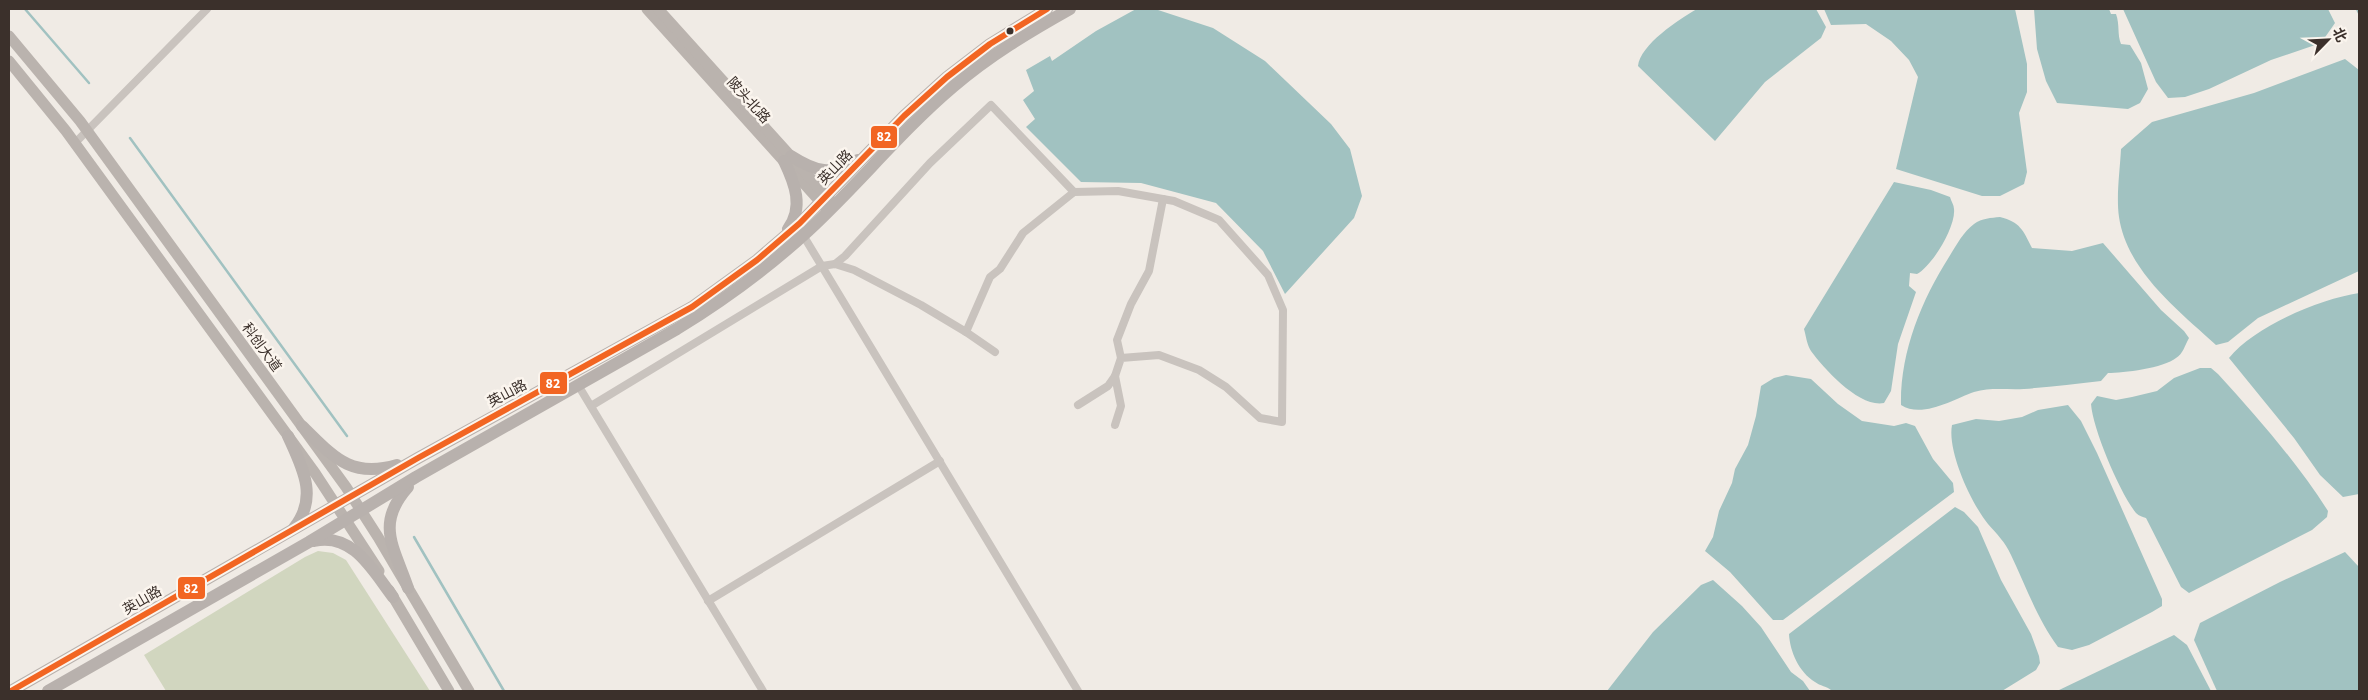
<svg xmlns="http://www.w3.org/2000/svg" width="2368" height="700" font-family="'Source Sans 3','Noto Sans SC',sans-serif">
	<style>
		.green { fill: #d1d6bf }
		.water { fill: #a1c2c1 }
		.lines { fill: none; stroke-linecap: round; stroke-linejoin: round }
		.stream { stroke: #a1c2c1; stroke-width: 2.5 }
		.minor { stroke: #c9c3be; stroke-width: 8 }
		.secondary { stroke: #bab3ae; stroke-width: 11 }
		.primary { stroke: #b8b1ad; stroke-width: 12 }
		.bus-1-casing { stroke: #fbf5ee; stroke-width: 10 }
		.bus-1 { stroke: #f26522; stroke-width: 6 }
		.bus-dot { fill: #3b302b; stroke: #fbf5ee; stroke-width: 2 }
		.labels { text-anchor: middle; stroke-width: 5; stroke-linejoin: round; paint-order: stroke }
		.street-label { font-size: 14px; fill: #3b302b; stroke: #fbf5ee }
		.line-badge { stroke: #fbf5ee; stroke-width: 2 }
		.badge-label { font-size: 14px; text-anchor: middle; font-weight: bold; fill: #fff }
	</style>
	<rect width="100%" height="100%" fill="#f0ebe5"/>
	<!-- green -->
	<polygon class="green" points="318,551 333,553 346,560 430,691 166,691 144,655 305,557"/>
	<!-- water -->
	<g class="water">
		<polygon points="1136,9 1155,9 1213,28 1265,61 1331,124 1350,149 1362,196 1354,218 1285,294 1263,251 1216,203 1141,183 1081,182 1026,127 1035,119 1023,100 1034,91 1026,70 1050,56 1052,61 1096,31"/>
		<path d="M1697,9H1816L1826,27L1821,38L1765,82L1715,141L1638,66C1640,45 1679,19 1697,9Z"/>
		<polygon points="1824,9 2015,9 2027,64 2027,92 2019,113 2027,172 2024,184 2000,196 1982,196 1896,169 1918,77 1909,60 1891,41 1866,24 1831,25"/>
		<path d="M2034,9H2109L2111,14H2116C2120,25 2117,34 2121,44L2130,45L2141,63L2148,89L2140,103L2128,109L2057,103L2046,81L2037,49Z"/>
		<polygon points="2123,9 2328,9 2335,23 2321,43 2271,60 2209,89 2185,97 2168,98 2156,82"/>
		<path d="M2345,59L2359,70V271L2258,318L2228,342L2216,345C2178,310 2127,271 2119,217C2116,196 2120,170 2121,149L2152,122L2254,93Z"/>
		<path d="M1894,182L1931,190L1950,197C1951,201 1954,205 1954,209C1956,227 1932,266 1917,274L1910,273L1909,286L1916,292L1898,344L1891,391L1884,403C1860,408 1825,370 1811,351C1807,345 1806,336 1804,329Z"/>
		<path d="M2000,217C2020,222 2023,230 2032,248L2072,251L2103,243L2161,310L2184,331L2189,338C2185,345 2183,354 2176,358C2164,368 2123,373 2108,373L2101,381C2075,384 2050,387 2024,389C2007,390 1991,387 1974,392C1954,399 1922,419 1901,405C1900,353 1921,301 1949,257C1956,246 1963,232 1974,224C1982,218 1991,218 2000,217Z"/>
		<path d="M2359,293V494L2343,497L2320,475L2294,438L2229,358C2254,327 2319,299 2359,293Z"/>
		<path d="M2200,368H2211L2218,374C2258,418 2296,461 2328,511L2327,517L2312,530L2189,593L2181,587L2146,518C2143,517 2139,516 2136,513C2120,493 2093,430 2091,404L2097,396L2116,400L2132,397L2157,391L2174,378Z"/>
		<polygon points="1786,375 1811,379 1838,404 1862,421 1894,426 1906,423 1915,426 1933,459 1953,483 1954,492 1783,620 1773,620 1730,572 1705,551 1713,537 1719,511 1732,483 1735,469 1748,445 1756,416 1761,386 1774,378"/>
		<path d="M2068,405L2081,421L2097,453L2162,599V606L2152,612L2089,645L2072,650L2058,647C2037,619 2026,586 2011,555C2005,542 1997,534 1988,524C1971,503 1947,451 1952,425L1976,419L1999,421L2022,417L2038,410Z"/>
		<path d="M1955,507L1964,512L1978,527L2001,580L2031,634L2039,656L2040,663L2036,670L2002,691H1832C1827,686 1820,686 1815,682C1799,672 1790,652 1789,634Z"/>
		<polygon points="2345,552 2359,567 2359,691 2217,691 2194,640 2200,623 2280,582"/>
		<polygon points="1713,580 1742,606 1761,627 1791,672 1803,681 1810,691 1607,691 1653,632 1701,585"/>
		<polygon points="2174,635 2187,645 2211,691 2057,691"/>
	</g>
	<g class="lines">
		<!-- stream -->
		<g class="stream">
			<polyline points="25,9 89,83"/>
			<polyline points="2357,9 2359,13"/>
			<polyline points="130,138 347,436"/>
			<polyline points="414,537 504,691"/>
		</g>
		<!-- minor -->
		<g class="minor">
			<polyline points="75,143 207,9"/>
			<polyline points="803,235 1078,691"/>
			<polyline points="835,264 845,256 930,163 991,105 1074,192"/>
			<polyline points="966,332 990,277 1000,269 1023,233 1074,192 1118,191 1174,201 1219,220 1268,275 1283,310 1282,422 1260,418 1226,387 1199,370 1159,355 1121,358 1115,376 1121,406 1115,425"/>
			<polyline points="1121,358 1117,340 1131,304 1149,271 1163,199"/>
			<polyline points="578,385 763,691"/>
			<polyline points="1078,405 1108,386 1115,376"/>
			<polyline points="591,406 822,266 835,264 854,270 921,305 966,332 995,352"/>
			<polyline points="708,601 940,461"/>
		</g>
		<!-- secondary -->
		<g class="secondary">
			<polyline points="647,9 826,208"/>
			<polyline points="658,9 832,202"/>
			<polyline points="9,36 80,121 346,487 378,537 469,691"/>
			<polyline points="9,61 66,131 315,473 379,571"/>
			<polyline points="389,590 449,691"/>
		</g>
		<!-- primary -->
		<g class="primary">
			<path d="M791,156C816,172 831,176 858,160"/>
			<path d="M784,161C795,184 804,207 788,229"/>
			<path d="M302,426C333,456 350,479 397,465"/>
			<path d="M288,436C302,467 319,497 294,528"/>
			<path d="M314,541C353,532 373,571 393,597"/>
			<path d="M408,588C394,547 375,524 408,487"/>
			<polyline points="11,691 418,458 692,307 757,260 800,223 904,116 947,77 990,44 1047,9"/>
			<path d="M48,691L309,542L416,477L677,329C724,300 767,269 808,231C858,185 901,131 953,87C989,56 1029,32 1070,9"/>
		</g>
		<defs>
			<polyline id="bus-1" points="11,691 418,458 692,307 757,260 800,223 904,116 947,77 990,44 1047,9"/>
		</defs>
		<!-- bus-1 casing -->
		<use href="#bus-1" class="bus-1-casing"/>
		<!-- bus-1 -->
		<use href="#bus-1" class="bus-1"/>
	</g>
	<!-- markers -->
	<circle class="bus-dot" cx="1010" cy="31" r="4.5"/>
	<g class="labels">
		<!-- street labels -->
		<g class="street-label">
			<text transform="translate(749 100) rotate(48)" y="5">陂头北路</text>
			<text transform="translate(835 167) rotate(-46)" y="5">英山路</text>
			<text transform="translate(262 347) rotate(54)" y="5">科创大道</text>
			<text transform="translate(507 393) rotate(-28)" y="5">英山路</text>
			<text transform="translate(142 600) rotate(-30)" y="5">英山路</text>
		</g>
	</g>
	<g class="line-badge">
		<rect x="870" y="125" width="28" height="24" rx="5" fill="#f26522"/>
		<rect x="539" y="371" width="29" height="24" rx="5" fill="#f26522"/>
		<rect x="177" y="576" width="29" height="24" rx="5" fill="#f26522"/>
	</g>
	<g class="badge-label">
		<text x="884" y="141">82</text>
		<text x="553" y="388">82</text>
		<text x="191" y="593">82</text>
	</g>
	<!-- border -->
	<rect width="2368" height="700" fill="none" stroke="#3b302b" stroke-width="20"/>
	<!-- north arrow -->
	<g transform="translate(2328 40) rotate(66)" stroke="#fbf5ee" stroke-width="4" paint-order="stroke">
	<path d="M0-4L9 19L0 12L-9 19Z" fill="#3b302b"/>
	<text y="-8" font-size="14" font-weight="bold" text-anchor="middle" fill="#3b302b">北</text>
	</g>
</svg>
